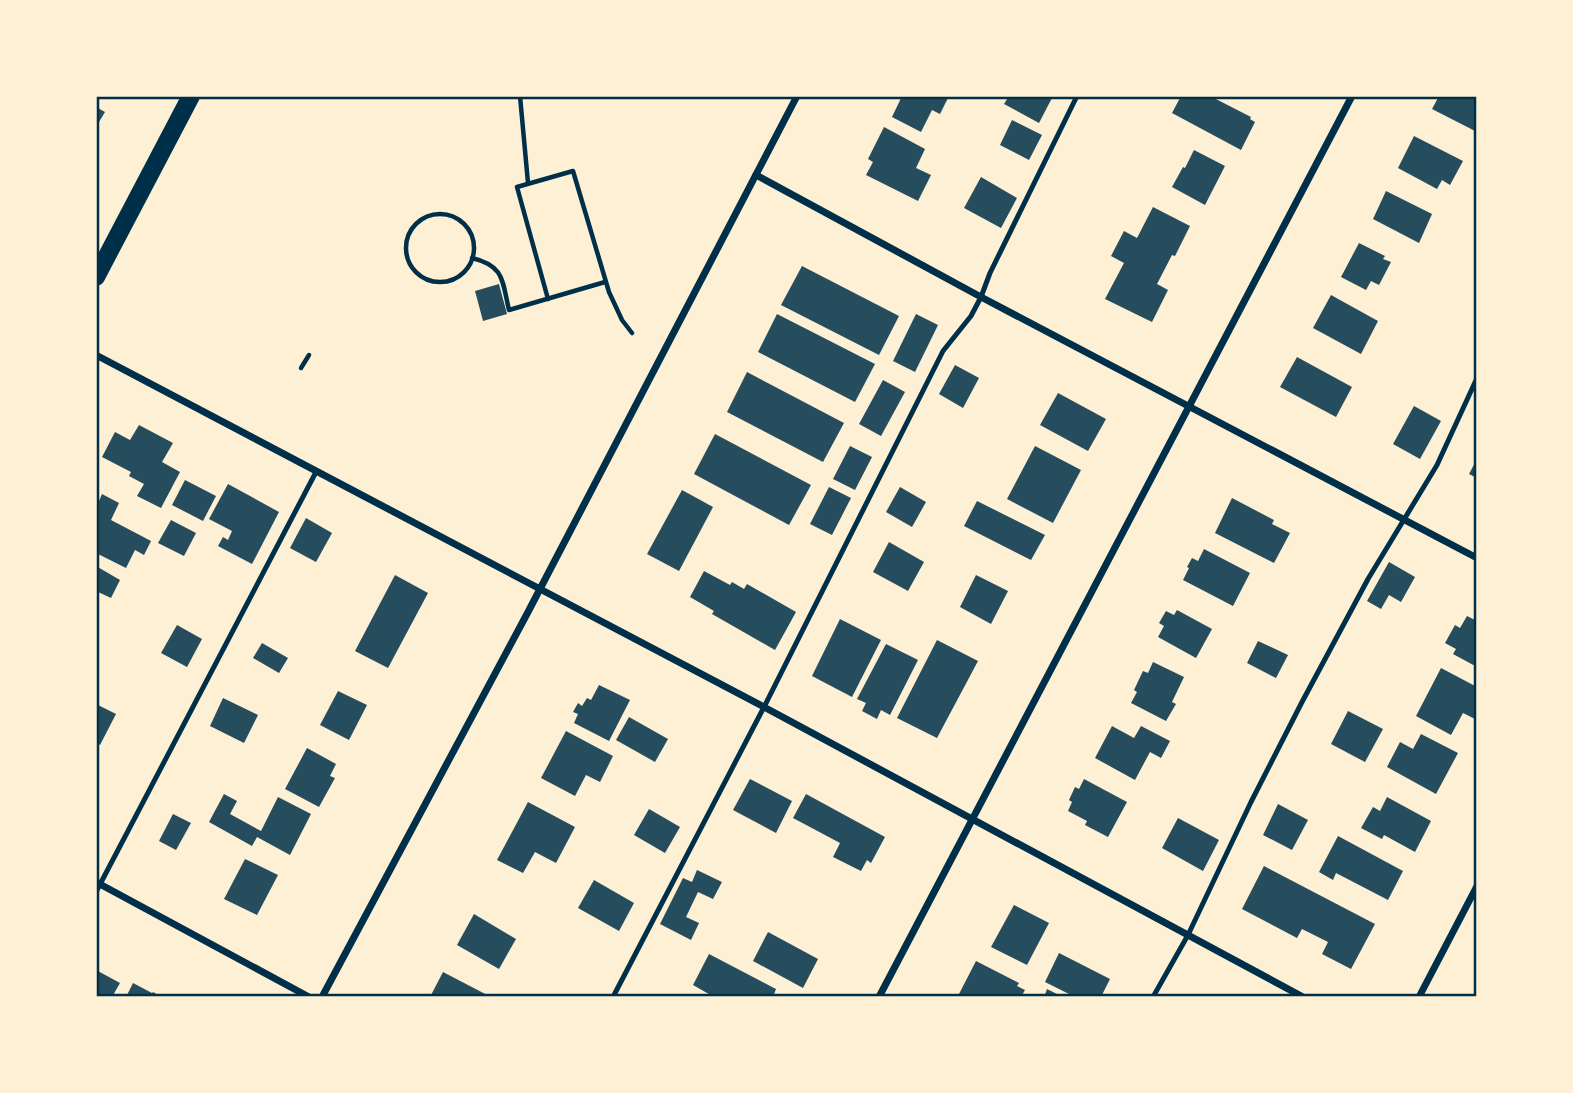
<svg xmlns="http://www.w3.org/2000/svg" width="1573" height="1093" font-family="Cabin,sans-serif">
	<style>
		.building { fill: #264d5e }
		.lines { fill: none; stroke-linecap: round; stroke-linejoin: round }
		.path { stroke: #003049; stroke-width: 4.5 }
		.service { stroke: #003049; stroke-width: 5 }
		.minor { stroke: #003049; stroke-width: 7 }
		.primary { stroke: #003049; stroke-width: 18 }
		.neatline { fill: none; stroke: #003049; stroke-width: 2.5 }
	</style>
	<rect width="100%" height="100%" fill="#fdf0d5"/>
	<!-- building -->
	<g class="building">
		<polygon points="902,96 949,96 940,114 932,110 921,132 892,117"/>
		<polygon points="1009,96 1053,96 1039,123 1004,104"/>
		<polygon points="1181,96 1193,96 1198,99 1199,96 1210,96 1251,117 1250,119 1255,122 1241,150 1172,113"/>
		<polygon points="1439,96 1477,96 1477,132 1432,109"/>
		<polygon points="96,107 105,112 96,127"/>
		<polygon points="1012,120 1042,135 1029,160 1000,145"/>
		<polygon points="884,127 925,149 916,168 931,175 918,201 866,175 873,162 868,159"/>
		<polygon points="1414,136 1463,161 1450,185 1442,180 1437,189 1398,168"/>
		<polygon points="1194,150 1225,166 1205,205 1172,187 1183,167 1185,168"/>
		<polygon points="981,177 1017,198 1001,228 964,208"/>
		<polygon points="1386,191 1432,214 1419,243 1373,219"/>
		<polygon points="1153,207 1190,226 1175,256 1172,255 1157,284 1168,290 1152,322 1105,299 1124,263 1111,256 1124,231 1137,238"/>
		<polygon points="1359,243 1385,256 1383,259 1391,262 1379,285 1371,281 1366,290 1341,277"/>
		<polygon points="802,266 899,316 879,355 781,305"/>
		<polygon points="499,284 507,314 483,321 475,291"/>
		<polygon points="1331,295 1378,321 1361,354 1313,328"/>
		<polygon points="777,314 875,364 855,402 758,352"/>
		<polygon points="916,314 938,325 915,372 893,361"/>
		<polygon points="1297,357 1352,387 1336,417 1280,387"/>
		<polygon points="955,365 979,378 963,408 939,394"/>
		<polygon points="747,372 844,423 823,462 727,412"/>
		<polygon points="883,380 905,392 881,436 859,424"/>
		<polygon points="1058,393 1106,419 1088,451 1040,425"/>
		<polygon points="1414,406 1441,421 1420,459 1393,444"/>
		<polygon points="139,425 173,443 162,462 180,472 161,508 137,496 144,484 129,476 131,472 102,457 115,432 130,440"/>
		<polygon points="715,434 811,485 789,525 694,474"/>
		<polygon points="850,446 872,457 855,490 833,479"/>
		<polygon points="1035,446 1081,470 1053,523 1007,499"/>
		<polygon points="1477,459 1477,478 1469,474"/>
		<polygon points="185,480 216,496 203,521 172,505"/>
		<polygon points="228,484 279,512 252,564 218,546 223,537 228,540 232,531 209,519"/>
		<polygon points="829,487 851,498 832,535 810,524"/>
		<polygon points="900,487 926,502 912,527 886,512"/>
		<polygon points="682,490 713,507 679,571 647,554"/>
		<polygon points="102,494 119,503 111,520 151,541 144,555 135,550 126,568 96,553 96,500 99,501"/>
		<polygon points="1232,498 1274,520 1272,524 1290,533 1274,563 1215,533"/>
		<polygon points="977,501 1045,535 1031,560 964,526"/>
		<polygon points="306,518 332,533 316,562 290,548"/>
		<polygon points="171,520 196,533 184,556 158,543"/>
		<polygon points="889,542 924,562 908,591 873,572"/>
		<polygon points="1204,549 1250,573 1233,606 1183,580 1189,568 1187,567 1192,558 1198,561"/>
		<polygon points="1389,562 1415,577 1401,602 1389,595 1381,609 1367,601"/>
		<polygon points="96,566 120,580 111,598 96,591"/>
		<polygon points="704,571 730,585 732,582 744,589 747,584 796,612 775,650 712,614 714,611 690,597"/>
		<polygon points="395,575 428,593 388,668 355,651"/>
		<polygon points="976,575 1008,591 991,624 960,607"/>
		<polygon points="1177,610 1212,629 1196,658 1158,637 1164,626 1159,623 1166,611 1174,615"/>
		<polygon points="1467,616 1477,621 1477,667 1453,654 1456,649 1445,643 1455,625 1460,628"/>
		<polygon points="840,619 881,640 852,697 812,676"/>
		<polygon points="177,625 202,639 187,667 161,653"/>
		<polygon points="937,640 978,661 937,738 897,718"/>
		<polygon points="1258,641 1288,655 1276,678 1247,663"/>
		<polygon points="262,643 288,658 279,673 253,658"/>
		<polygon points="886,644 918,660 890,715 881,710 877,719 862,711 866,703 857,699"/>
		<polygon points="1153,662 1184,677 1172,702 1176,704 1166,721 1131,703 1137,692 1134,690 1143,671 1148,673"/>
		<polygon points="1441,668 1477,687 1477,720 1463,713 1451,735 1416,716"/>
		<polygon points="599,685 630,700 609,741 574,723 578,714 573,712 578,703 582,706 587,698 591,700"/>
		<polygon points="338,691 367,705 349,740 320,725"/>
		<polygon points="223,698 258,715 244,743 210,726"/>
		<polygon points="96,704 116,714 100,745 96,743"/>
		<polygon points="1348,711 1383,729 1365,762 1331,744"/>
		<polygon points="629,717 668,739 655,762 616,740"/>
		<polygon points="1112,726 1134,738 1141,726 1170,741 1161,758 1150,752 1135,780 1095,758"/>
		<polygon points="566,731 613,756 600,782 586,775 575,796 541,778"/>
		<polygon points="1421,734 1458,753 1436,794 1387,767 1400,742 1413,749"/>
		<polygon points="307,748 336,764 330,776 335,778 319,807 285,789"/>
		<polygon points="750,779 792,801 776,833 733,810"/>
		<polygon points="1084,779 1127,802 1108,837 1085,825 1087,821 1068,811 1072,802 1069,800 1075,787 1079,789"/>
		<polygon points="224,794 237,801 230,814 261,831 278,797 311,814 290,855 257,837 252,846 209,822"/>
		<polygon points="806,794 885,837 871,863 867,860 861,871 833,857 840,843 793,818"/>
		<polygon points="1387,797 1431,821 1415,852 1384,835 1382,839 1361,828 1373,807 1380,811"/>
		<polygon points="528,802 575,827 556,863 535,852 523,873 497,860"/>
		<polygon points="1278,804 1308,820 1292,850 1263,835"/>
		<polygon points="649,809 680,827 665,853 634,835"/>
		<polygon points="173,814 191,823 176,850 159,841"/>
		<polygon points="1178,818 1219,840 1203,871 1162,848"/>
		<polygon points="1338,836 1403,871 1388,900 1336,873 1333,880 1319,872"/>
		<polygon points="245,859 278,875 257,915 224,899"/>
		<polygon points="1264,866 1375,924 1351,969 1322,954 1328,942 1302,929 1297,938 1242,909"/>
		<polygon points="697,870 722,882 713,899 698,892 686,917 699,923 691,940 660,924 683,878 692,882"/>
		<polygon points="594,880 634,903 619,931 578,908"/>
		<polygon points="1014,905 1049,923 1027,965 991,947"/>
		<polygon points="474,914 516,939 499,969 457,945"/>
		<polygon points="768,932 818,959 803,988 753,961"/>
		<polygon points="1059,953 1110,979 1101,997 1075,997 1045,982"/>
		<polygon points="709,954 776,989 773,997 714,997 693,985"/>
		<polygon points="976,961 1019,983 1017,986 1025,990 1021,997 965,997 959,994"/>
		<polygon points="96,970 120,983 112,997 96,997"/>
		<polygon points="443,972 491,997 430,997"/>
		<polygon points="133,983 152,993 153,992 162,997 126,997"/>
		<polygon points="1047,989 1063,997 1044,997"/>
	</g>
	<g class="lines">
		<!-- path -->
		<g class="path">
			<polyline points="520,96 528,183"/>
			<circle cx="440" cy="248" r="34"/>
			<path d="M472,258C505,266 502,281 509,310L605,282"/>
			<polyline points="548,299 517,187 573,171 609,292 622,320 632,333"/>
			<polyline points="301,368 309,355"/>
		</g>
		<!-- service -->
		<g class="service">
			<polyline points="96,892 316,472"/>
			<polyline points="613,997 764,707 943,351 971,316 981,297 990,273 1077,96"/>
			<polyline points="1153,997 1188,935 1251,802 1302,702 1368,579 1437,465 1477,378"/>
		</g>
		<!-- minor -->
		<g class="minor">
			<polyline points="756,175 981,297 1477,558"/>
			<polyline points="96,355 764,707 1303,997"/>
			<polyline points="96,882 309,997"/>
			<polyline points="322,997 528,612 797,96"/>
			<polyline points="879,997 1352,96"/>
			<polyline points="1419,997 1477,886"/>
		</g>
		<!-- primary -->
		<polyline class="primary" points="96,277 191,96"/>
	</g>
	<!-- border -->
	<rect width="1573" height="1093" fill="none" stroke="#fdf0d5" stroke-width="196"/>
	<rect x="98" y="98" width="1377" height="897" class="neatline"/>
</svg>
